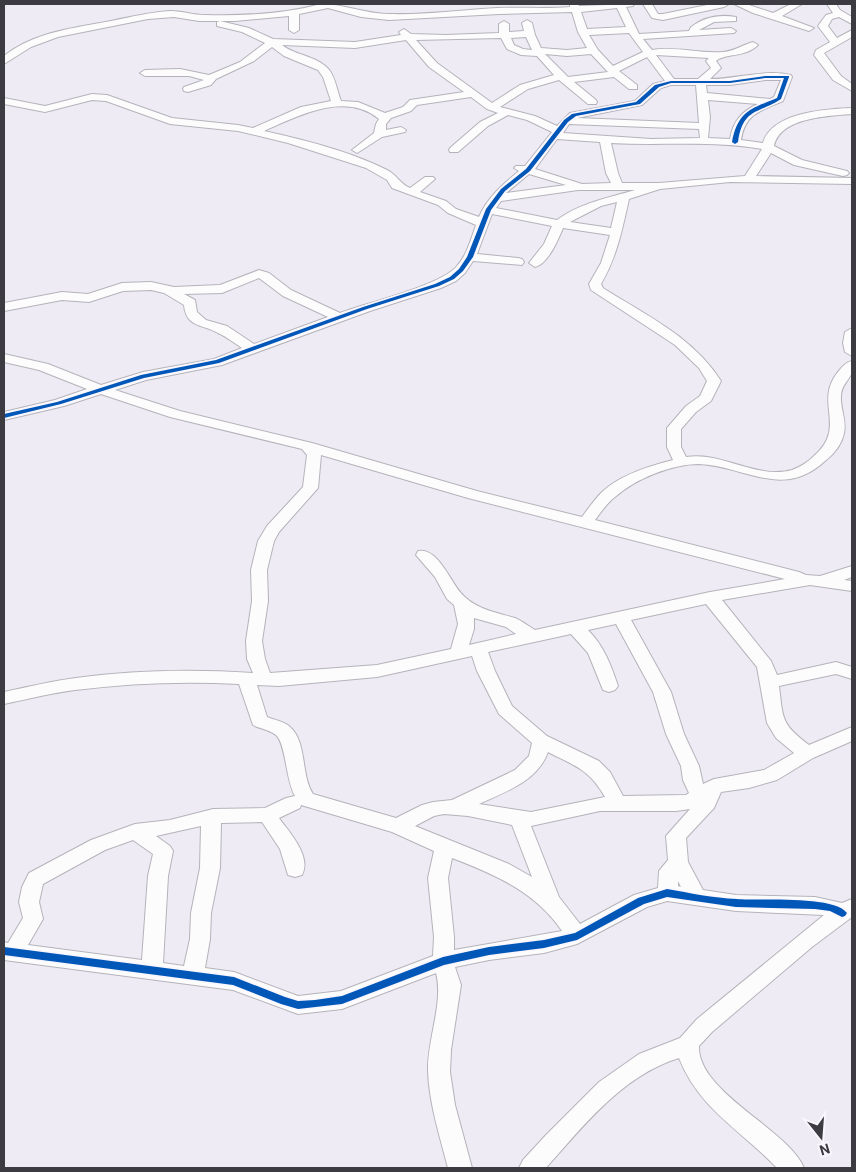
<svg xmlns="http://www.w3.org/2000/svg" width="856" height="1172" font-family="Roboto,sans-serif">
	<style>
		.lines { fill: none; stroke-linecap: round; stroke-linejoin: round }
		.street-casing { stroke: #b5b3ba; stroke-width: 2 }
		.street { fill: #fcfcfd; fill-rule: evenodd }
		.cycleway-casing { stroke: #f9f6fd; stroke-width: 3 }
		.cycleway { fill: #0057b8; fill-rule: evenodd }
	</style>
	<rect width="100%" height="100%" fill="#eeebf4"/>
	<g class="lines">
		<defs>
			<g id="street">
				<path d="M321,4C344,4 366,14 389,14C425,15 461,10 497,8C521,7 546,9 570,7V4H578L579,6L634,4L633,6L626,7L639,34L689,31L691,27C704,17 720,14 736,17V21L714,22L699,30L731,28L736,31L734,33L643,39L652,50C675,46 699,54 723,52C735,51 742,45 753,42L758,45C745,58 725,53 716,61L721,68L710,79C736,79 765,69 791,75L792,77L783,101C761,111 745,113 741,140L763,143C772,112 826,109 852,108V114C829,116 780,117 774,146L802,160L847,171L849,173L847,175L843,176L794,165L771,153L756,176L852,178V184L730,182L660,189L629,199C622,231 617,256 601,284L603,288C647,316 692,336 721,381L711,401L696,412L681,429V447L686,457C722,451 757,480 792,470C800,467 808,462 814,456C848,426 813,403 838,372C842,367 846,362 852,361C852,364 853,370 852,372C849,381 841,385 841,396C840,409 847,420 844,433C842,444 834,454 825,461C783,500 745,466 699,464C672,464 635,479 615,497C607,503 601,512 595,520L799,572L806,575L820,576L852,566V577L844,580L852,581V591L810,585L722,600L771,661L777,675L836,662L852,667V679L836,674L779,686C783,719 781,724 809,745L852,727V741L813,758L777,780L749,788L721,792L714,808L686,838L688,862L703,890L736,895L815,897L842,903L852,899V917L812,947L712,1032L699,1046C697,1092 789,1130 804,1168H777C741,1130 699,1109 679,1058C623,1075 583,1126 546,1168H519L523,1160L546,1135L599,1082L639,1054L680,1038L697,1019L824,915L736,911L667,901L647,907L577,944L544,953L489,960L455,967L461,985L451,1050L450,1072L455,1105L472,1168H448C440,1137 429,1103 428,1071C427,1040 444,1002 436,973L342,1009L298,1014L233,990L4,960V942L8,943L23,918L19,902L22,887L29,873L91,840L135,824L170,820L213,809L265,808L286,798L295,796C286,781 286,746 277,736C271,730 260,729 253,725L239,684C185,681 130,683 75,690C51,693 28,699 4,704V692C27,687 52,681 76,678C135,670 193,669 253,673L247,659L246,641L252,601L251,570L258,541L267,526L303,487L307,455L302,449L170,417L101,394L64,406L4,420V412L55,400L87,389L39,370L4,362V354L48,364L101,385L143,372L214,359L242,348C234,343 227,337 218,333C203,324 186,328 184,305L164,293L151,290L123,291L89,302L62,300L4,311V303L62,292L88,294L122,283L151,282L174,287L220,285L259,270L269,273L291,290L340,313C367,303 442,285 457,266C467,255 471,239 476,225L448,213L438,205L392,188L387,180L366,168L288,143L238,131L170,124L106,101L92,100L45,112L4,104V98L45,106L92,94L107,95L172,118L238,125L253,128L301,107L331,101L323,77L318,70L284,56L272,47L254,61L216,79L211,85L188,92L184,91L183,89L184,87L204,80L189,76H145L140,73L145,70L180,69L209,75L240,62L265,43L242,32L217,26V22L220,21L249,28L273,39L355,42L401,35L399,32L404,29L411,34L446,35L499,33V24L504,21L509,24V32L524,31L522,23L527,20L532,23L535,35L541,48L567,50L587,48L578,32L572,12L499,14L389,20L361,17L328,8L299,14V30L294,33L289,30V16L235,21H199L174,17L148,19L58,37L31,47L4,64V56C34,32 74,28 111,21C131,17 150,12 171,11C182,11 193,15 205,15C244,16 284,14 321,4ZM617,8L626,27L587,29L581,12ZM629,33L643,52L613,66L598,50L589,35ZM526,37L532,50L523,49L514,45L511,38ZM501,38L507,49L521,55L537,56L554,75L520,85L492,103L437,63L416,40ZM406,40L429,67L464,92L410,100L403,107L385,113L358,102L341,101C337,91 336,80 330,71C319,56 296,56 282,45L355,48ZM545,54L567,56L591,54L608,72L568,77ZM656,55L709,58L706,61L711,68L698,79H674ZM647,57L665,81L653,84L635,101L570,113L557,126L535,116L500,107L528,89L559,80L588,104H596L597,102L596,100L574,82L614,77L629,89H637V85L619,71ZM765,80H781L774,97L770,99L707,93L706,85H730ZM671,85H696L699,123L577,118L642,105L661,88ZM471,97L487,109L498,113L480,122L450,148L449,150L450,152H458L488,126L508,115L527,120L552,132L525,166H516L514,168L519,171C503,184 487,198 479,217L456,209L446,201L420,192L435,179L433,177H425L410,188C400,184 397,175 387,170C352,152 301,139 264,131C298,116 345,91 379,119L376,124L374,133L352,150L357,153L382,137L405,132L406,130L401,127L386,130V124L391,118L411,111L417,105ZM708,100L758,104C742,111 733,121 730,139L708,138L710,117ZM569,124L699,129L700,138L651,139L563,133ZM557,139L600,142L606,173L611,183L582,184L535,169ZM611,143C661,146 712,140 762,149L745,176L659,183H622L618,173ZM529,174L566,185L506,193ZM578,190H635C608,198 580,203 557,220L496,208L501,201ZM617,202L611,228L570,222L601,206ZM492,214L552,226L544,244L529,263L535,267C548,264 558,240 563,228L610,235L601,263L589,284L591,290L675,345L699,368L707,381L700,396L686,406L667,428V447L673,460C649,466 620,475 602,492C594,500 588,509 582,517L477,491L312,443L180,411L115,390L146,380L222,365L370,311L441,288L456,281L465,273L473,261L522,265L524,262L522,259L518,258L477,254ZM259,278L283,296L328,317L254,344L227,326L206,320L197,312L195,300L184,294L222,293ZM321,455L468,498L785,579L710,592L535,630C528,626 522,621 515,618C495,612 474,609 460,592C450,580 437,547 418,551L416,555L435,577L447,599L454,605L458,624L451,649L377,665L270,673L265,659L262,641L268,601L267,570L274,541L279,532L318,488ZM706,604L757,667L767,723L776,738L794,753L764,770L714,779L703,784L699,766L684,734L671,692L631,620ZM474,618L506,627L516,634L469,645L474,629ZM616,624L653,692L666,734L681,766L683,780L689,793L686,795L623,796L610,772L599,761L547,736L512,706L495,671L488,652L571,634L588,653L603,690L609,692L615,690L618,686C611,665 604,646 588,630ZM472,656L477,671L499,714L532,743L529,756L515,770L452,800L433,802L422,805L396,818L313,794C300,774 308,742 289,726C283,721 274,720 267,717L257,685L279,686L377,677ZM548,752C575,766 589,769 605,797L531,812L479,804C506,791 537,782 548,752ZM301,805L392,832L434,851L428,878L434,937L433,956L341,991L298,996L234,972L205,968L210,939L211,913L220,868L221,823L262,822L280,849L288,875L295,877L302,875C312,856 289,832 279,818L300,808ZM690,809L666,836L668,860L659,871L658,888L634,895L580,924L559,897L531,826L600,811H676ZM444,814L468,816L512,825L532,877L509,864L415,826L434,816ZM201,826L200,868L191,913L190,939L184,966L163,963L168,876L173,851L170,846L156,836ZM133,840L153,854L148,876L142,960L28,945L43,919L39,902L43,884L105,850ZM452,858C494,874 536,892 562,931L454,950V937L448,878ZM678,881L681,887L678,886Z"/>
				<polygon points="643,4 652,4 658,14 663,14 712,4 729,4 724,7 663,20 652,18"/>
				<polygon points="734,4 746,4 773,13 791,4 802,4 782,16 814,28 809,31 806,30 753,13"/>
				<polygon points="827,4 836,4 840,10 852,17 852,24 839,17 832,19 828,26 837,38 852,30 852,37 824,53 841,76 852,84 852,91 833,80 814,55 816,50 830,42 818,26 826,15 833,13"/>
				<polygon points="852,328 852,356 845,352 843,343 845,332"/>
			</g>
		</defs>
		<!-- street casing -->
		<use href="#street" class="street-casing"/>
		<!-- street -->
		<use href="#street" class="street"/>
		<defs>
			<g id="cycleway">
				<path d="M765,76H789V77L781,99C758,114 743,108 738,142L735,144L732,142C738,111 751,109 777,98L784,78H765L730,83H671L659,87L640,104L576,116L568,122L530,171L505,191L491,210L473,257L463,271L454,279L439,286L367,309L219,363L144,378L61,404L4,418V414L57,402L141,375L216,360L363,307L435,284L450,277L459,269L467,257L486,209L501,189L526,169L564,120L572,114L636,102L655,85L671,81H730Z"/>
				<path d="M667,889C690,893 713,898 737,899C759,901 834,895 847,913L845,916L842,917L830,911L815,909L736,907L667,897L644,904L577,940L544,948L489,955L444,965L342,1004L298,1009L281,1004L233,985L4,955V947L234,977L285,997L298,1001L315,1000L342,996L443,957L489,947L544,940L575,933L638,898Z"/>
			</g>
		</defs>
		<!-- cycleway casing -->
		<use href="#cycleway" class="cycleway-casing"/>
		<!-- cycleway -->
		<use href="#cycleway" class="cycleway"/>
	</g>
	<!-- border -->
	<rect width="856" height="1172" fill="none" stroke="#3d3b42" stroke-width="10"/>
	<!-- north arrow -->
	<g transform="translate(821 1137) rotate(163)" stroke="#f9f6fd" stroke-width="4" paint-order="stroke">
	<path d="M0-4L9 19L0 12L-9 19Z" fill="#3d3b42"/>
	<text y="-8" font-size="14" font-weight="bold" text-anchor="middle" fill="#3d3b42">N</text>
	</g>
</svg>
